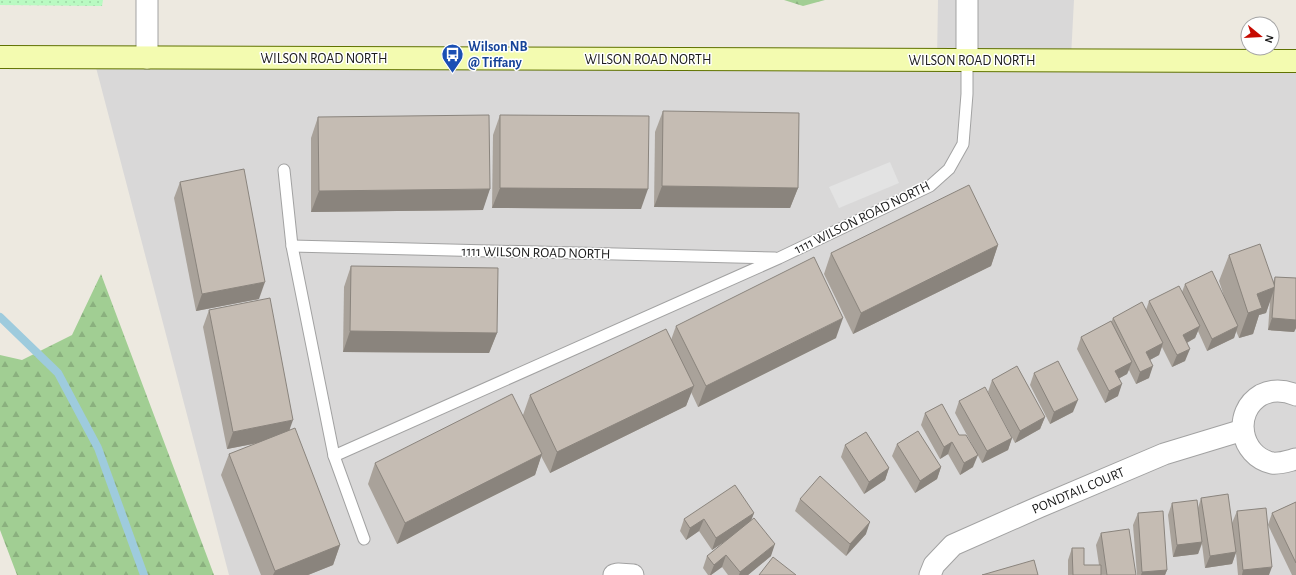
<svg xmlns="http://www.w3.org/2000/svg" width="1296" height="575" font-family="'Alegreya Sans',sans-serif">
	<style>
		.residential { fill: #d9d8d8 }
		.forest { fill: url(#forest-firs) }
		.park { fill: url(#park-dots) }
		.parking { fill: #e3e3e3 }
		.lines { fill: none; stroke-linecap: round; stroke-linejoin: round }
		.stream { stroke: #9ecbdd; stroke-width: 8 }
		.lane-casing { stroke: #a2a2a2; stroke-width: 13 }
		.street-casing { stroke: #a2a2a2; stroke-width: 23 }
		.secondary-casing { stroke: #607202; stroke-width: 24 }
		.lane { stroke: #fff; stroke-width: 11 }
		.street { stroke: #fff; stroke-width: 21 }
		.secondary { stroke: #f3fbb0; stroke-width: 22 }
		.wall { fill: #a9a29a }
		.shaded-wall { fill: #8a847d }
		.building { fill: #c5bcb3; stroke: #8a847d }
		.labels { text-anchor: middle; stroke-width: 3; stroke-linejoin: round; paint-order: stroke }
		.transit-label { font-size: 14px; font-weight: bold; fill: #164399; stroke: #fff; text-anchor: start }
		.street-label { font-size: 14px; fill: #1b1b1b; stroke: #fff }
	</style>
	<defs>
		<pattern id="forest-firs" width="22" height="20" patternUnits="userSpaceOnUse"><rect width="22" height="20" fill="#a1ce93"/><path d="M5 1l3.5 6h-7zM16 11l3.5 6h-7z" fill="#8ab07e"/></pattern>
		<pattern id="park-dots" width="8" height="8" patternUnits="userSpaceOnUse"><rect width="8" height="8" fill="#b9fac2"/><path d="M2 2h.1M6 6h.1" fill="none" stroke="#9ed6a6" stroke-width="1.8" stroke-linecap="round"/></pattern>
	</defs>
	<rect width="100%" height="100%" fill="#ede9e0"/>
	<!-- residential -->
	<polygon class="residential" points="938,0 1074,0 1071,57 1296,56 1296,575 229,575 93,56 937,60"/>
	<!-- forest -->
	<g class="forest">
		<polygon points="784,0 825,0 803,6"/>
		<polygon points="101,274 214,575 17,575 0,530 0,355 22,360 72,335"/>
	</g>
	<!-- park -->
	<polygon class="park" points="0,0 103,0 102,6 0,5"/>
	<!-- parking -->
	<polygon class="parking" points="890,162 899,183 839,208 829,187"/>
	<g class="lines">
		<!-- stream -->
		<polyline class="stream" points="0,317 58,373 98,448 144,575"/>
		<defs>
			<g id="lane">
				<polyline points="284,170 292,246 334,456 364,539"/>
				<polyline points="292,246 775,258"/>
				<polyline points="334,456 779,258 930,186 949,169 963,144 967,94 967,60"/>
			</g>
			<g id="street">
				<polyline points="147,58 147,0"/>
				<polyline points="967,60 967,0"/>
				<path d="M1296,395C1284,390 1273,389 1261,395C1232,412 1240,456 1272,463C1280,464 1288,461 1296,459"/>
				<polyline points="614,575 618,574 633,575"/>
				<polyline points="930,575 934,565 953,545 1039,507 1164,454 1243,430"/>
			</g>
			<polyline id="secondary" points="0,57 1296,61"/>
		</defs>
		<!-- lane casing -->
		<use href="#lane" class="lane-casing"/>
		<!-- street casing -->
		<use href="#street" class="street-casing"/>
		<!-- secondary casing -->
		<use href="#secondary" class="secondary-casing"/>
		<!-- lane -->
		<use href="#lane" class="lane"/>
		<!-- street -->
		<use href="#street" class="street"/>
		<!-- secondary -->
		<use href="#secondary" class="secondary"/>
	</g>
	<!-- wall -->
	<g class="wall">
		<polygon points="663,111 798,188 790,208 654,207 655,132"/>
		<polygon points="500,115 641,209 492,208 493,135"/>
		<polygon points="318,117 483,210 311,212 311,138"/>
		<polygon points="180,182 259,299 196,311 174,198"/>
		<polygon points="998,245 991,266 853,334 824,274 831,253"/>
		<polygon points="1229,255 1273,282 1275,277 1296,278 1296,328 1294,332 1268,330 1270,301 1266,313 1259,315 1253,334 1239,338 1236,331 1234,338 1207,351 1198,331 1195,338 1187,343 1185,361 1172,367 1162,347 1159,355 1150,360 1149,378 1136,384 1129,370 1127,374 1119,378 1118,396 1105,403 1077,349 1081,337 1111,322 1113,318 1146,310 1149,301 1182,292 1185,284 1225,299 1219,281"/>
		<polygon points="351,266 497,333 489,353 343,352 344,287"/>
		<polygon points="209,310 290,430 340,545 333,565 308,575 261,575 221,475 229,454 258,443 227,449 203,327"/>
		<polygon points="676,326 836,338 698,407 691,392 686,406 550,473 541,456 535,475 397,544 368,484 375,463 523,415 530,395 671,340"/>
		<polygon points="1034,373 1073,412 1050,424 1030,385"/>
		<polygon points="992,380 1045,417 1040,429 1015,443 988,392"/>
		<polygon points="959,401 1012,438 1008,450 982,463 955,413"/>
		<polygon points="925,413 959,435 973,467 960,475 948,454 940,459 921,425"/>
		<polygon points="897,444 941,467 937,479 915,493 892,456"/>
		<polygon points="845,445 889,468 885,480 864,494 841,457"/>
		<polygon points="1201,498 1232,523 1237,511 1269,575 1238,575 1236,553 1232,564 1205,568 1202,544 1198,554 1173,557 1168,515 1172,503 1198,508"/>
		<polygon points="800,499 866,534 846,556 795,511"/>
		<polygon points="1296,502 1296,575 1292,575 1268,525 1272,513"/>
		<polygon points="754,513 751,521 771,556 748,575 728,575 722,567 711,575 708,575 703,568 707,556 729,539 712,550 699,531 686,540 680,531 684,519"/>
		<polygon points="1138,513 1167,570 1165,575 1137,575 1133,525"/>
		<polygon points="1101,533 1136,575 1068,575 1068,560 1072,548 1084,565 1099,565 1096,545"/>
	</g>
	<!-- shaded-wall -->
	<g class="shaded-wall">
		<polygon points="662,186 798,188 790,208 654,207"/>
		<polygon points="500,188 648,189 641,209 492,208"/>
		<polygon points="490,189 483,210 311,212 319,191"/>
		<polygon points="998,245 991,266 853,334 861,313"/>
		<polygon points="265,282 259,299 196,311 202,294"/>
		<polygon points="1275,287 1266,313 1259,315 1253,334 1239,338 1248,313 1257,294"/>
		<polygon points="843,318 836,338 698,407 706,386"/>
		<polygon points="1272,318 1296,320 1296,328 1294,332 1268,330"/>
		<polygon points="1200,326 1195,338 1179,347 1183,335"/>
		<polygon points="1238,326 1234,338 1207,351 1212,339"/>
		<polygon points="350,331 497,333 489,353 343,352"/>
		<polygon points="1163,343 1159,355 1142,364 1146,352"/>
		<polygon points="1190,349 1185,361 1172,367 1177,355"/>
		<polygon points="1132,362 1127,374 1111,383 1115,371"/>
		<polygon points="1153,366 1149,378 1136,384 1140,372"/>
		<polygon points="1122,384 1118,396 1105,403 1109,391"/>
		<polygon points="694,386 686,406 550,473 557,452"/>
		<polygon points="1078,400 1073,412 1050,424 1054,412"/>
		<polygon points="1045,417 1040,429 1015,443 1020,431"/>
		<polygon points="293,420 287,437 227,449 233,432"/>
		<polygon points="1012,438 1008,450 982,463 987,451"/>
		<polygon points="952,442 948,454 940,459 944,447"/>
		<polygon points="542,454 535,475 397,544 405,523"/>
		<polygon points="978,455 973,467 960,475 964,463"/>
		<polygon points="941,467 937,479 915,493 920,481"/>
		<polygon points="889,468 885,480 864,494 869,482"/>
		<polygon points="754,513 749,525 712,550 716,538"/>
		<polygon points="704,519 699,531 686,540 690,528"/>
		<polygon points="870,522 866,534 846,556 850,544"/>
		<polygon points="1202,542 1198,554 1173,557 1177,545"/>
		<polygon points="775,544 771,556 748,575 739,575 740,572"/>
		<polygon points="340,545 333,565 308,575 273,575 275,571"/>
		<polygon points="1236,552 1232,564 1205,568 1210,556"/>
		<polygon points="726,555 722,567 711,575 710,575 714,565"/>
		<polygon points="1272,567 1269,575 1242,575 1243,570"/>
		<polygon points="1167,570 1165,575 1141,575 1142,572"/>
	</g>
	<!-- building -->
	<g class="building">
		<polygon points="663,111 799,113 798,188 662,186"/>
		<polygon points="489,115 490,189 319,191 318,117"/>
		<polygon points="500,115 649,116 648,189 500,188"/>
		<polygon points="244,169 265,282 202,294 180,182"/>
		<polygon points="969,185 998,245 861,313 831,253"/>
		<polygon points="1260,244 1275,287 1257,294 1262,308 1248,313 1229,255"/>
		<polygon points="814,257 843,318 706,386 676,326"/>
		<polygon points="351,266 498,268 497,333 350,331"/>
		<polygon points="1212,271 1238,326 1212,339 1185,284"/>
		<polygon points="1275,277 1296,278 1296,320 1272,318"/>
		<polygon points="1179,286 1200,326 1183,335 1190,349 1177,355 1149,301"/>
		<polygon points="270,298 293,420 233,432 209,310"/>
		<polygon points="1142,302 1163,343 1146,352 1153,366 1140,372 1113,318"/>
		<polygon points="1111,321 1132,362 1115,371 1122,384 1109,391 1081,337"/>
		<polygon points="666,329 694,386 557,452 530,395"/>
		<polygon points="1058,361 1078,400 1054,412 1034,373"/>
		<polygon points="1017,366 1045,417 1020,431 992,380"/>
		<polygon points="985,387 1012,438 987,451 959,401"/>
		<polygon points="512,394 542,454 405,523 375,463"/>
		<polygon points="942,404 959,435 966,435 978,455 964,463 952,442 944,447 925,413"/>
		<polygon points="295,428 340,545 275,571 229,454"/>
		<polygon points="918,431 941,467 920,481 897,444"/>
		<polygon points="866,432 889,468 869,482 845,445"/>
		<polygon points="820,476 870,522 850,544 800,499"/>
		<polygon points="735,485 754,513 716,538 704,519 690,528 684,519"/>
		<polygon points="1228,494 1236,552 1210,556 1201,498"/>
		<polygon points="1197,500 1202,542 1177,545 1172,503"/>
		<polygon points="1296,502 1296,563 1272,513"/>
		<polygon points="1266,508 1272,567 1243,570 1237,511"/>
		<polygon points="1163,511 1167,570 1142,572 1138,513"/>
		<polygon points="754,518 775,544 740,572 726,555 714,565 707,556"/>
		<polygon points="1129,529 1136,575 1107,575 1101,533"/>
		<polygon points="1072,548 1084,548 1084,565 1101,565 1101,575 1073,575"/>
		<polygon points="773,557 796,575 759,575"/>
		<polygon points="1034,560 1038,575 982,575"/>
	</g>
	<!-- icons -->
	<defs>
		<symbol id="bus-pin" viewBox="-11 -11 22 30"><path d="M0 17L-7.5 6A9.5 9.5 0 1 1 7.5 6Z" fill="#1a4fb4" stroke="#fff"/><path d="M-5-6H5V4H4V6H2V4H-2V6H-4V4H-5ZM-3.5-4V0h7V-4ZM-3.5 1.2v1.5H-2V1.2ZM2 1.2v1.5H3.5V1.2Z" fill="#fff"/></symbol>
	</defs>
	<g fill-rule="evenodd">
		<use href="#bus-pin" x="440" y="42" width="25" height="34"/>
	</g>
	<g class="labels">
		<!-- transit labels -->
		<g class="transit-label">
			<text x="468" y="51">Wilson NB<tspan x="468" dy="16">@ Tiffany</tspan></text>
		</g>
		<!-- street labels -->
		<g class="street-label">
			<text x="324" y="63">WILSON ROAD NORTH</text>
			<text x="648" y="64">WILSON ROAD NORTH</text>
			<text x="972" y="65">WILSON ROAD NORTH</text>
			<text transform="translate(862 217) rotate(-26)" y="5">1111 WILSON ROAD NORTH</text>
			<text transform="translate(536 252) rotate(1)" y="5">1111 WILSON ROAD NORTH</text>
			<text transform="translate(1078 490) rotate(-23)" y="5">PONDTAIL COURT</text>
		</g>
	</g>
	<!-- north arrow -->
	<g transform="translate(1260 36) rotate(108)"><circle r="19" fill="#ffffff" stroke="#a4a4a4"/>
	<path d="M0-3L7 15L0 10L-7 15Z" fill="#c60a00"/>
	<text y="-6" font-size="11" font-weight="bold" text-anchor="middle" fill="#1b1b1b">N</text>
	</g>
</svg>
